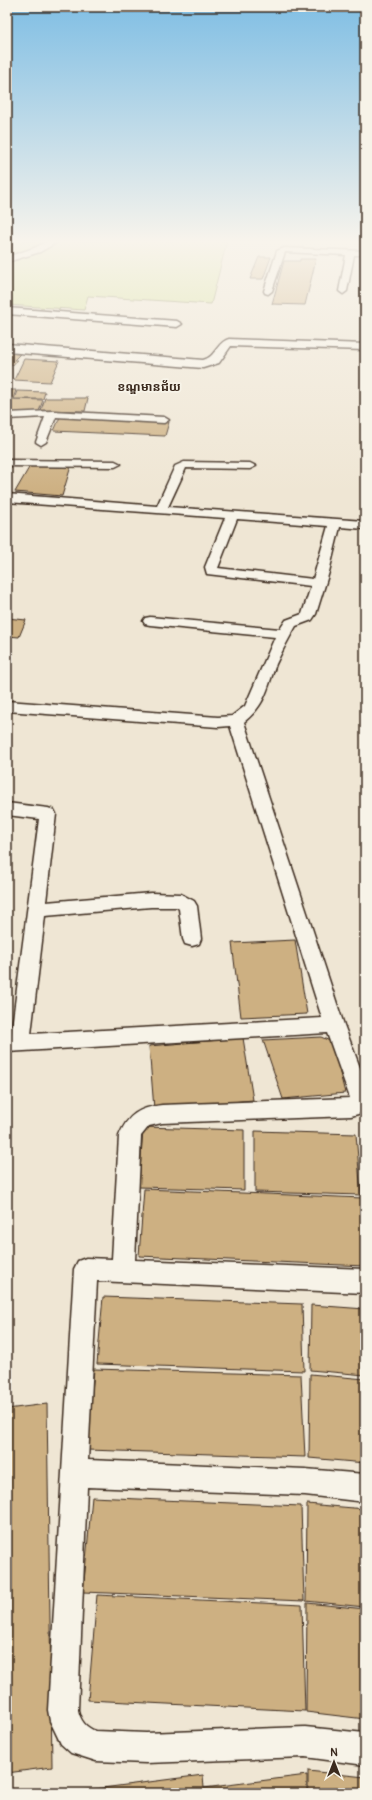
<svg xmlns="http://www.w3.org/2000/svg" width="372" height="1800" font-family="Pangolin,'Noto Sans Khmer',sans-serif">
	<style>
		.green { fill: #d4e295; stroke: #88865a }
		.building { fill: #cdb082; stroke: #3b2a1e }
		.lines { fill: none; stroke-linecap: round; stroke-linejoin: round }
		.minor-casing { stroke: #3b2a1e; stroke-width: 3 }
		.tertiary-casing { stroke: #3b2a1e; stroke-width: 3 }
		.minor { fill: #f7f3e8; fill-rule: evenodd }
		.tertiary { fill: #f7f3e8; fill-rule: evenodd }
		.labels { text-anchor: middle; stroke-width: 3.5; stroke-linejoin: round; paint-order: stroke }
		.far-district-label { font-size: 12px; font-weight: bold; fill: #3b2a1e; stroke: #f7f3e8 }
	</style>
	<rect width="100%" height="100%" fill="#efe6d4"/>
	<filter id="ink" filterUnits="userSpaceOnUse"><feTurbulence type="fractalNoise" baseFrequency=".025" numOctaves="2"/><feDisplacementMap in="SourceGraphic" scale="8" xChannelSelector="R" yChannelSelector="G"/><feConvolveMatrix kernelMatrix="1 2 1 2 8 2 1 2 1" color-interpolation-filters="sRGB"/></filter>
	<g filter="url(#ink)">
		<!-- green -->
		<polygon class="green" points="7,241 227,241 211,304 88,296 84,310 7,305"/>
		<!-- building -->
		<g class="building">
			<polygon points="259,257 271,257 263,279 250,279"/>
			<polygon points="300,259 316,259 305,305 272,304 284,261 300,261"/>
			<polygon points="363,323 365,323 365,341 362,341"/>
			<polygon points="7,353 20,354 14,360 17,360 13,365 7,364"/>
			<polygon points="24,359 59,361 50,382 14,380"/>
			<polygon points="7,387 8,390 16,390 13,399 43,400 38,414 7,414"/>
			<polygon points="17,391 45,392 43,399 14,399"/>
			<polygon points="45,398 88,398 85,411 41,410"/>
			<polygon points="60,417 169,422 165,436 54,431"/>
			<polygon points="30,466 71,466 62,496 15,492"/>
			<polygon points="7,618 26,620 19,637 7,636"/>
			<polygon points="295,940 307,1014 241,1017 232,943"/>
			<polygon points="321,1037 332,1042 345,1093 283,1099 263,1040"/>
			<polygon points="243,1038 253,1100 154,1109 149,1046"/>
			<polygon points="143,1127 244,1130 244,1190 139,1187"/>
			<polygon points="255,1131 356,1134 361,1195 255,1192"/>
			<polygon points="144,1189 363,1198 365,1266 139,1256"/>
			<polygon points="103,1297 302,1304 304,1371 97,1364"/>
			<polygon points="311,1305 365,1309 365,1375 310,1370"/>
			<polygon points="94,1369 301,1375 305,1457 87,1450"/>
			<polygon points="310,1374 365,1379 365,1463 309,1458"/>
			<polygon points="47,1404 52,1767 7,1773 7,1409"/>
			<polygon points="92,1497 301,1506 304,1601 83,1592"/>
			<polygon points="307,1504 365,1509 365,1607 306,1601"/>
			<polygon points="97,1595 302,1605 305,1711 88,1700"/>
			<polygon points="307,1603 365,1609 365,1719 306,1712"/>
			<polygon points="308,1771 365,1777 365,1793 308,1793"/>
			<polygon points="203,1775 204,1788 307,1775 307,1793 64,1793"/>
		</g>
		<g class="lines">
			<defs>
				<g id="minor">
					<polygon points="48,241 59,241 40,252 7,262 7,257 34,248"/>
					<polygon points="284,248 365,251 365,255 354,255 347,291 343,294 339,291 346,255 285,252 272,291 268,294 265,293 264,291 277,251"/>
					<polygon points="7,308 177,321 182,324 177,327 7,314"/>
					<polygon points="52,411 164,417 169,420 164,423 56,417 46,442 41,445 36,442 45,417 7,419 7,413"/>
					<polygon points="7,460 115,461 121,464 115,467 7,466"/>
					<path d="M184,462L250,463L256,466L250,469L186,468L168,507L365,521V529L340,527L329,572L316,614L312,620L296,626C289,638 282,651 276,664C267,689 266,704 244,722L344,1025L365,1081V1112L351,1116L162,1123L149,1126L141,1136L135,1260L365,1269V1293L97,1281L88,1460L305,1469L365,1474V1502L305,1495L87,1487L78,1710C80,1720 86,1728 96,1731L146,1733L305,1727L365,1733V1765L305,1757L146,1763L96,1761L71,1753L61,1744L50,1721L48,1710L74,1269L78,1261L86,1258L112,1259L119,1136C128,1114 139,1108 162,1105L350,1098L327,1033L7,1052V1036L11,1035L39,819L7,815V803L48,808L54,810L56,814L46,902L151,893L181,894L194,901L197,906L201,939L199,944L192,946L185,944L183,939L179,909L177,907H151L45,916L31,1034L322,1018L230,726L218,727L7,711V701L218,717L232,716L245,706L275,637L150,625L145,624L143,621L145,618L150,617L280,629L286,620L302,614L311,586L207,574L205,567L225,518L7,502V494L157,506L175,466ZM237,519L328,526L313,579L218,568Z"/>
				</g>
				<path id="tertiary" d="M229,339L365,344V350L231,346L219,363L203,368L7,352V344L203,360C216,357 217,342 229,339Z"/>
			</defs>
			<!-- minor casing -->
			<use href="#minor" class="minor-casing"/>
			<!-- tertiary casing -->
			<use href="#tertiary" class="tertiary-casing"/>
			<!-- minor -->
			<use href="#minor" class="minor"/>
			<!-- tertiary -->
			<use href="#tertiary" class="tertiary"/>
		</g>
	</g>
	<!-- sky -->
	<linearGradient id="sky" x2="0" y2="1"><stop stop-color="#7fbee4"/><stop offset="0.49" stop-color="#f8f4ec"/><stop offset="1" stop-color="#f8f4ec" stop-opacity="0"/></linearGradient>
	<rect width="372" height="493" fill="url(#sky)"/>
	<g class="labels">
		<!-- far-district labels -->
		<g class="far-district-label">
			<text x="149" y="391">ខណ្ឌមានជ័យ</text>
		</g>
	</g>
	<!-- margin -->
	<rect width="372" height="1800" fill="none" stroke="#f7f3e8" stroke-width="24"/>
	<rect x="12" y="12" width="348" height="1776" fill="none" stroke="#3b2a1e" stroke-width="1.5" filter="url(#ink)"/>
	<!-- north arrow -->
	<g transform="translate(334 1762)" stroke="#f7f3e8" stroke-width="3" paint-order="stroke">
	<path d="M0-3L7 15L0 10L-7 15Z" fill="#3b2a1e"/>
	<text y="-6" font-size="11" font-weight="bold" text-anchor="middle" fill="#3b2a1e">N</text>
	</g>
</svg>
